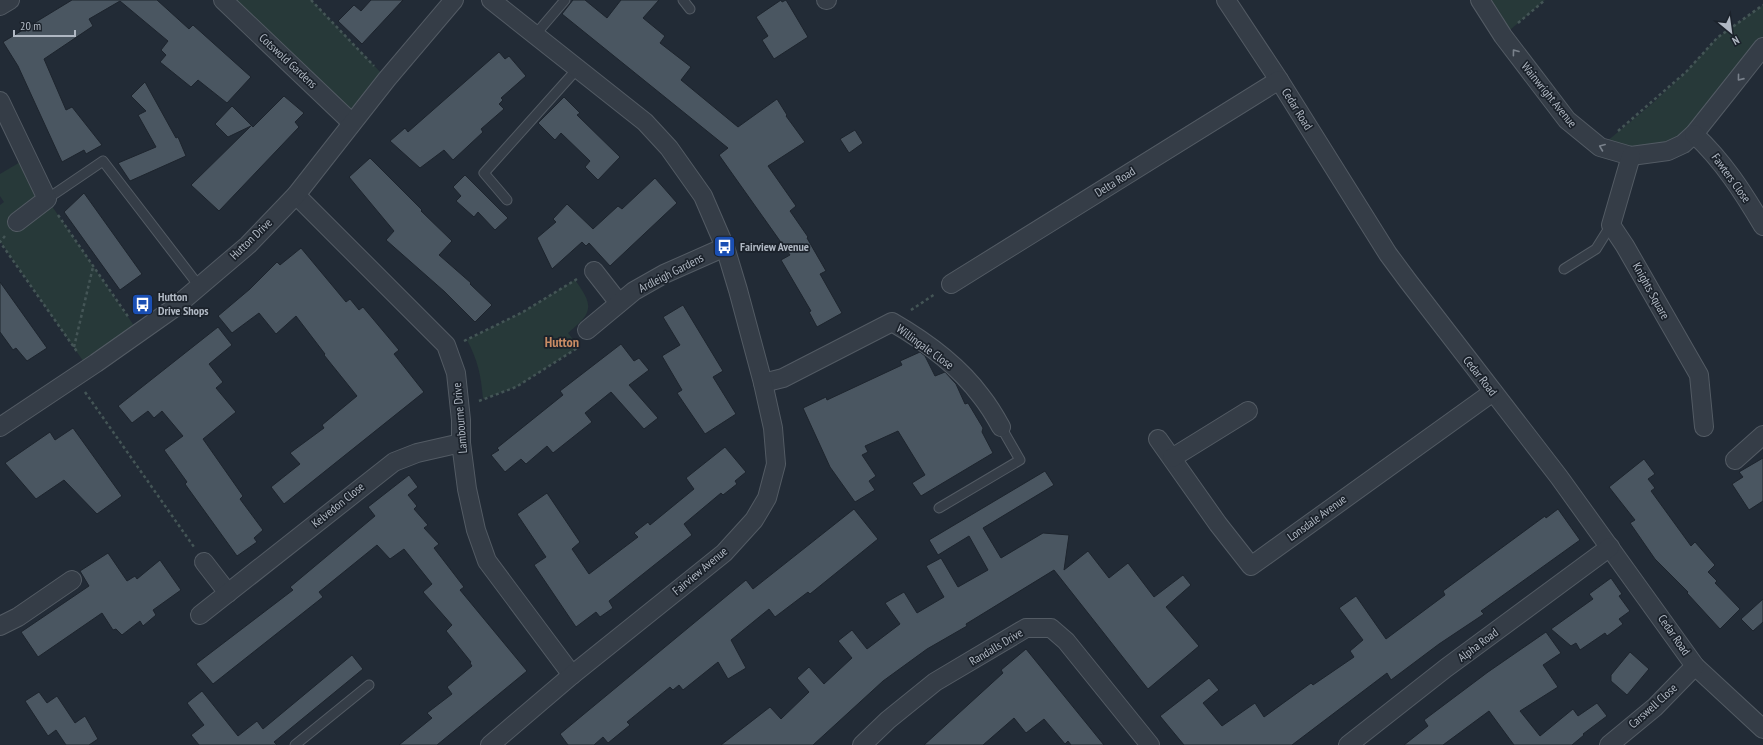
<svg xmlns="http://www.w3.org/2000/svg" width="1763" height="745" font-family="'PT Sans Narrow',sans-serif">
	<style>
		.green { fill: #273939 }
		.building { fill: #4a5661; stroke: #1d242d }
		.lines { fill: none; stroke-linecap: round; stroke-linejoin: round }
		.lane-casing { stroke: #535b64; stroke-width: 11 }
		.street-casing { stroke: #535b64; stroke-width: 20 }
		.path { stroke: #445556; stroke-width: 2.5; stroke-dasharray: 3 3; stroke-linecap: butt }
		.lane { stroke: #353d47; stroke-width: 9 }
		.street { stroke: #353d47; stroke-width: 18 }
		.oneway { stroke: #79818b }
		.labels { text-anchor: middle; stroke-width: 3.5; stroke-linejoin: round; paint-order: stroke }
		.street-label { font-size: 12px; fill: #b0b8c3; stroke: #1b222b }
		.poi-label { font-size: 12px; font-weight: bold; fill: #b0b8c3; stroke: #1b222b; text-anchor: start }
		.quarter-label { font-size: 14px; font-weight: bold; fill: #c98c64; stroke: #1b222b }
	</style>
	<rect width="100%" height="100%" fill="#222b36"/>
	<!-- green -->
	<g class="green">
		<polygon points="223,0 311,0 387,79 352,123"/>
		<polygon points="1480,0 1545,0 1503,36"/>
		<polygon points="1763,5 1763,47 1668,151 1600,147 1653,103 1686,72 1717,38"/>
		<polygon points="27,158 47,199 139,333 88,368 0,241 0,205 4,202 0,196 0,174"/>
		<path d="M575,280C595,307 592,313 568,333L579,347L516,387L483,399C481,375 478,361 467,340L523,312Z"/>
	</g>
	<!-- building -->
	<g class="building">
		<polygon points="72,0 157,0 189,29 193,25 251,77 227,103 198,80 191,87 160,62 166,55 161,50 168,41 120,1 89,19 93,26 44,59 66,110 72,107 102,145 86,154 84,150 62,162 18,66 3,42"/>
		<polygon points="371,0 403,0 362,44 338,21 354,5 361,11"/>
		<polygon points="573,0 585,0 607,18 621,0 659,0 643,18 665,36 660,43 691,67 681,80 738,127 777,99 787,115 786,116 805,142 768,166 796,206 790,211 808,237 807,238 826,271 820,274 842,313 817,327 809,312 811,311 781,260 790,255 719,155 728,148 562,14"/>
		<polygon points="781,0 782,2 786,0 808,37 774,59 762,40 768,36 756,17"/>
		<polygon points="499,52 505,59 509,56 526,76 501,98 503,100 499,104 504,109 481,129 483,132 453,160 444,150 420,168 390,141 405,128 408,132"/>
		<polygon points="145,82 176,138 178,137 186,156 130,181 118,163 156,147 138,115 146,111 131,96"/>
		<polygon points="284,96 304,113 295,122 299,127 219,211 191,185 251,126 228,137 215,124 232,106 253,127"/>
		<polygon points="564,97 580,113 577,115 620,157 598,180 585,167 590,161 561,133 555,140 538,123"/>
		<polygon points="855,130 863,143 849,153 840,139"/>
		<polygon points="370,158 422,210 421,211 452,241 439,255 471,283 470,284 492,305 475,322 445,292 386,240 394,231 349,177"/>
		<polygon points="465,175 508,218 495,230 478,212 474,217 456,201 461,196 453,187"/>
		<polygon points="655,178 677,203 610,266 589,243 586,246 582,242 552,269 537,238 556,222 553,219 567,204 593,229 618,206 622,209"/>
		<polygon points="84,193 142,274 120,290 64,212"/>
		<polygon points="301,248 346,302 350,299 359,310 363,307 399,350 394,354 424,392 284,504 271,487 300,464 290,453 324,428 322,425 357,396 324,355 325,354 296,316 276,334 259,313 232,333 218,316 250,289 277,262 280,265"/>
		<polygon points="0,282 47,348 27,361 16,348 13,350 0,332"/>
		<polygon points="683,305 723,371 713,377 736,414 705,434 677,393 682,390 662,356 680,345 663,317"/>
		<polygon points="218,327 232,345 209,364 223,382 216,388 236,412 203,439 243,496 240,499 263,530 254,538 257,542 237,556 185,484 187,482 164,450 183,436 162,411 154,418 148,411 132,423 118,406"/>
		<polygon points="621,344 634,361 639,358 649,370 629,385 658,418 644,429 611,392 585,413 592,422 553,453 547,446 526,464 521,459 505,472 491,455 499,450 497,448 563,395 560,391"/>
		<polygon points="920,352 925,356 935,376 945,372 956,384 965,404 968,403 983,428 982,432 993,453 921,496 912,483 925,475 898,431 865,446 868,452 862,455 876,476 869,481 875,490 855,502 830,467 803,408 826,397 827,400 902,365 900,361"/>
		<polygon points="73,428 122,496 97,514 64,480 36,499 5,463 50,432 55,440"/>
		<polygon points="725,447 746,472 735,481 737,484 723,495 721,493 684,524 692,535 609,601 613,608 600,617 596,612 576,627 534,565 546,557 517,514 547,493 580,542 572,549 589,574 638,537 634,533 648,522 650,525 694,489 686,478"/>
		<polygon points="1763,458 1763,501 1749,510 1732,484 1743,477 1739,472"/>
		<polygon points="1644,459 1655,474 1648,479 1655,488 1651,491 1691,546 1695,542 1715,565 1708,572 1717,581 1715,583 1740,609 1720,629 1687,593 1688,592 1655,559 1630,523 1635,520 1609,487"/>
		<polygon points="1045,471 1054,485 983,528 1001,558 1043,533 1069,535 1064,570 1088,551 1109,578 1128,563 1154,597 1183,575 1191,585 1166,607 1199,646 1148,689 1054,570 966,624 967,626 927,649 883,681 813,745 721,745 770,707 781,719 809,692 797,678 809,667 824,684 852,658 838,641 852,630 867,649 900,624 885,603 904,592 917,613 944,597 926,566 941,558 958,587 988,570 969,536 938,555 929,540"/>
		<polygon points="409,475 418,487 408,495 417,506 414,509 428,525 424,528 439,544 434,548 464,587 460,590 527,671 437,745 399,745 432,718 427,713 452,694 447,687 472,666 470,663 471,662 446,631 452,625 423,592 432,584 404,549 390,559 377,545 319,592 323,597 213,684 196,664 293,590 290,587 375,516 368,507"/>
		<polygon points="854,509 878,539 810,594 808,592 775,617 769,609 731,640 746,668 728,679 718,662 683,690 679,685 673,690 670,687 627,722 630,725 608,743 603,737 594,745 568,745 560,734 746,580 753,589"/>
		<polygon points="1558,509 1580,540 1481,611 1484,614 1439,644 1391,680 1387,673 1292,745 1184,745 1160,716 1209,678 1219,690 1203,703 1222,726 1255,703 1264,717 1311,683 1313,685 1354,657 1350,651 1363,640 1339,608 1356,596 1386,639 1445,595 1443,591 1545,516 1546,518"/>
		<polygon points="108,553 127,581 135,576 137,579 160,560 181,590 153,610 156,615 143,626 140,621 122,635 116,629 113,630 102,613 38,657 21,632 89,586 80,571"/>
		<polygon points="1611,578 1622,594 1619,596 1630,611 1619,619 1623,624 1607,636 1605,633 1580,650 1576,643 1571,646 1551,629 1593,599 1589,594"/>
		<polygon points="1763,599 1763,622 1753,631 1741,619"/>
		<polygon points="1546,632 1561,653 1543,665 1558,687 1520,711 1540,736 1573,709 1578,716 1597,703 1607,716 1583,734 1584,735 1572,745 1514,745 1489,711 1443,745 1404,745 1428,726 1424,720 1488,672"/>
		<polygon points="1026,649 1104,745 1071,745 1068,741 1065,744 1044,719 1026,733 1014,718 983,745 924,745 1003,673 1001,670"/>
		<polygon points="1630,652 1649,669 1627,695 1611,681 1611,675"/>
		<polygon points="352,655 363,669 274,742 277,745 199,745 191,735 204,725 187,703 202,691 238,736 257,721 263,729"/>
		<polygon points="39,692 47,703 57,696 75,723 85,716 98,739 89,745 66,745 56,730 48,736 25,701"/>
	</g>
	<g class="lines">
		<defs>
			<g id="lane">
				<polyline points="683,0 690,9"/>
				<polyline points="535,35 565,0"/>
				<polyline points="47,199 103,161 199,286"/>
				<polyline points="507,200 484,173 578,68"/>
				<polyline points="1564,269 1596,249 1611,225"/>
				<polyline points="939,508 1020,460 1001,427"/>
				<polyline points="295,745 369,685"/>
			</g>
			<g id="street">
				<polyline points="223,0 352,123"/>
				<polyline points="826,0 827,0"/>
				<polyline points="1226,0 1279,80 1388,254 1408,281 1559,477 1695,666 1763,729"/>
				<polyline points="1480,0 1503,36 1567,120 1600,147 1631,156 1668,151 1683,144 1694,134 1725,95 1763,47"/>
				<polyline points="0,6 10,0"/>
				<polyline points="0,101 47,199 17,222"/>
				<path d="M1694,134C1723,161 1743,192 1763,226"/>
				<polyline points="1631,156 1611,225 1625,246 1699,375 1704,427"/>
				<polyline points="296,195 446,345 456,373 461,420 461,443 467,489 476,530 487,561 572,675"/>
				<polyline points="594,271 619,303"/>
				<polyline points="951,284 1279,80"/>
				<polyline points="587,330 634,291 664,274 725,247"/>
				<path d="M763,383L783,378L892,322C925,341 958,365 981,396C989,406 995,416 1001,427"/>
				<polyline points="0,427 96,363 174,308 248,245 296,195 387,79 454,0"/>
				<polyline points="1158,439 1218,524 1251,566 1493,392"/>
				<polyline points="1172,458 1248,411"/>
				<polyline points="1735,460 1763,435"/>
				<polyline points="204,562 228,593"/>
				<polyline points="200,615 394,462 417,453 461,443"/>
				<polyline points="0,626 18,617 72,580"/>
				<polyline points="490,745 572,675 724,553 754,520 767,498 776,464 773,428 763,383 738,290 725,247 703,196 669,148 645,122 491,0"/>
				<polyline points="862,745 888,720 935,682 1026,628 1051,628 1066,641 1150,745"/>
				<polyline points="1348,745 1446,668 1610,547"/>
				<polyline points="1609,745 1655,707 1695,666"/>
			</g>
		</defs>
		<!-- lane casing -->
		<use href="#lane" class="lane-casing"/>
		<!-- street casing -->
		<use href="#street" class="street-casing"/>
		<!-- path -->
		<g class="path">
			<polyline points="311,0 374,66"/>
			<polyline points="1518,23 1545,0"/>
			<polyline points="1618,131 1686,72 1717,38 1763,5"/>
			<polyline points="58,215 129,318"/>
			<polyline points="5,236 0,242 78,353"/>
			<polyline points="911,310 935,294"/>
			<polyline points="464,341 523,312 577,279"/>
			<polyline points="74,347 93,267"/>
			<polyline points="85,392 194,547"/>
			<polyline points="479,401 516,387 579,347"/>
		</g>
		<!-- lane -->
		<use href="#lane" class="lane"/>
		<!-- street -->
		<use href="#street" class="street"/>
	</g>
	<!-- one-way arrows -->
	<defs><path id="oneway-chevron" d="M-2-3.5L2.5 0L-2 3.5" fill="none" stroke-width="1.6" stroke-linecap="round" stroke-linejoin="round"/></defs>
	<g class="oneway">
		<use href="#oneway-chevron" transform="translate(1515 52) rotate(-127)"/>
		<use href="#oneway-chevron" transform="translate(1740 78) rotate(129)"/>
		<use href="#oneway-chevron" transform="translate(1602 147) rotate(-158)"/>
	</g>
	<!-- icons -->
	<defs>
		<symbol id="bus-square" viewBox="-11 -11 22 22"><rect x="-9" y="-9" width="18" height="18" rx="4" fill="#1a4fb4" stroke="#1b222b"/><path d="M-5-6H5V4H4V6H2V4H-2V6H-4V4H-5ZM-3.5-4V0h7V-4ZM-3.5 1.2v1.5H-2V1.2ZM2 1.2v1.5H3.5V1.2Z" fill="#fff"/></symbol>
	</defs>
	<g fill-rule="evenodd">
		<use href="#bus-square" x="712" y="234" width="25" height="25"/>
		<use href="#bus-square" x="130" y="292" width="25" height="25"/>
	</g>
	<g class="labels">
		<!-- street labels -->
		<g class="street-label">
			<text transform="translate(288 61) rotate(43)" y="4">Cotswold Gardens</text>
			<text transform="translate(1549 95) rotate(51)" y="4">Wainwright Avenue</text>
			<text transform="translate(1297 109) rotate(58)" y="4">Cedar Road</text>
			<text transform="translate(1731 178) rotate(54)" y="4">Fawters Close</text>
			<text transform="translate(1115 182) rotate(-32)" y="4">Delta Road</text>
			<text transform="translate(251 239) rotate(-44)" y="4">Hutton Drive</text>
			<text transform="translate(671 273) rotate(-27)" y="4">Ardleigh Gardens</text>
			<text transform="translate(1651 291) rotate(61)" y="4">Knights Square</text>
			<text transform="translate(925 347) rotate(36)" y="4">Willingale Close</text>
			<text transform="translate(1480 376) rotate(52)" y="4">Cedar Road</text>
			<text transform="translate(460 418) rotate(-95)" y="4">Lambourne Drive</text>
			<text transform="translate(338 505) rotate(-39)" y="4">Kelvedon Close</text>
			<text transform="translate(1317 518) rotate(-36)" y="4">Lonsdale Avenue</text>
			<text transform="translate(700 571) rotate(-40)" y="4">Fairview Avenue</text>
			<text transform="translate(1674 635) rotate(55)" y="4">Cedar Road</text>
			<text transform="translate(1478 645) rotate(-37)" y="4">Alpha Road</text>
			<text transform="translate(996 647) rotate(-31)" y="4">Randalls Drive</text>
			<text transform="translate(1653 706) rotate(-42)" y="4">Carswell Close</text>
		</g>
		<!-- poi labels -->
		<g class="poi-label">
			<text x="740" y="251">Fairview Avenue</text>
			<text x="158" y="301">Hutton<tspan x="158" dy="14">Drive Shops</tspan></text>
		</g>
		<!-- quarter labels -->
		<g class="quarter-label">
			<text x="562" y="347">Hutton</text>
		</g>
	</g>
	<!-- north arrow -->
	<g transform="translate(1731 32) rotate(151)" stroke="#1b222b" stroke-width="3" paint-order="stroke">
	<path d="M0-3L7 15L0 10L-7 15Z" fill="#b0b8c3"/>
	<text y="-6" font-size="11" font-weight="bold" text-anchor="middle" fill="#b0b8c3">N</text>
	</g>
	<!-- scale -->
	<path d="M14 30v6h61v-6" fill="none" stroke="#b0b8c3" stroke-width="2"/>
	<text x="20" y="30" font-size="12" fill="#b0b8c3" stroke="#1b222b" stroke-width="3" paint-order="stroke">20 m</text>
</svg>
